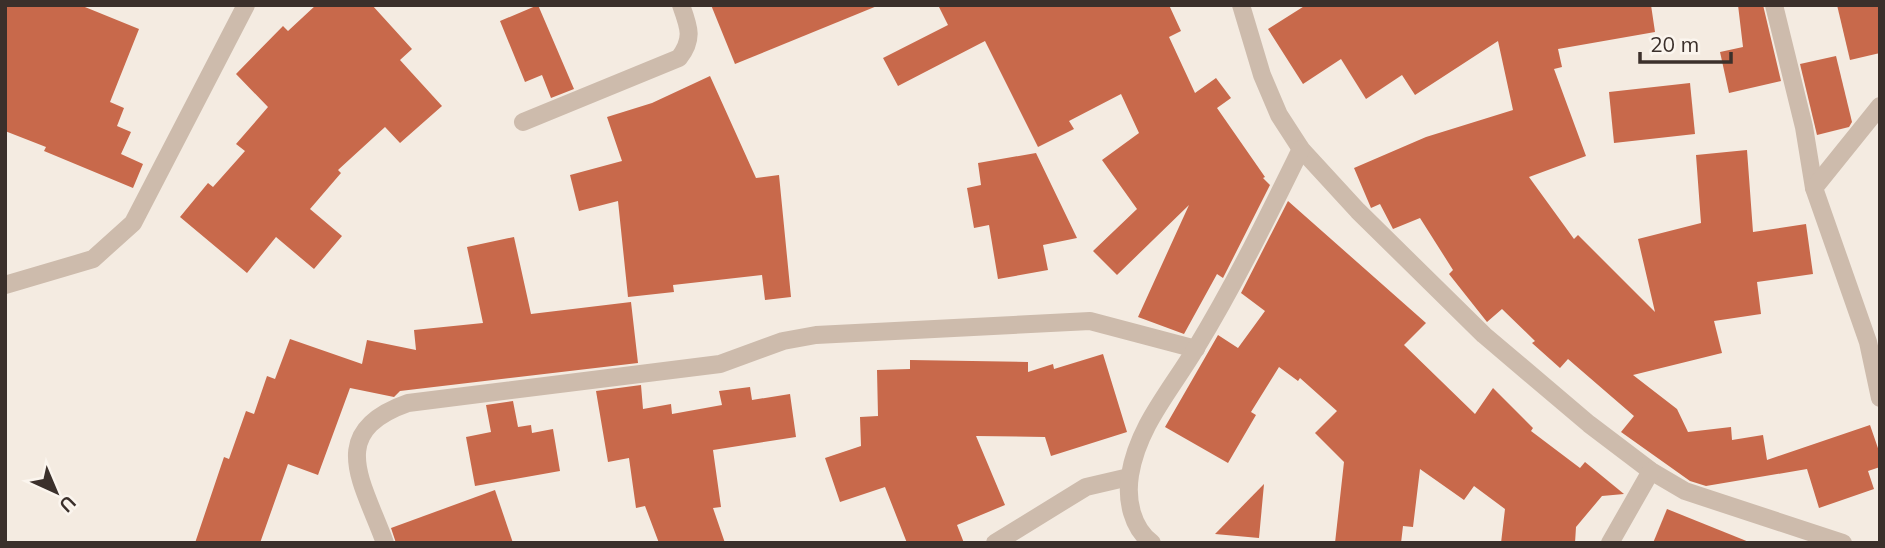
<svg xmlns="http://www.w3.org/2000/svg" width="1885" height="548" font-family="Mulish,sans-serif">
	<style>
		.building { fill: #c8694b }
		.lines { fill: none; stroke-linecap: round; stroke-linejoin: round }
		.minor { stroke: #cdbbac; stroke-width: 18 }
	</style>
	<rect width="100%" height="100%" fill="#f4ebe1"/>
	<!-- building -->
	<g class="building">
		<polygon points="5,5 80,5 139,29 110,102 124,108 117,126 131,132 121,154 143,164 133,188 44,151 46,147 5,131"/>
		<polygon points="316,5 372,5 412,49 400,60 442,106 400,143 385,127 338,170 341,173 310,209 342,236 314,269 276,237 247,273 180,217 208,183 213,187 245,151 236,144 268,107 236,74 283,26 288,31"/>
		<polygon points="538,5 574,89 551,98 542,75 525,82 500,21"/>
		<polygon points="711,5 876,5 877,6 735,64"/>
		<polygon points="938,5 1169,5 1181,31 1169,37 1195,93 1216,78 1231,98 1217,108 1265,177 1263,178 1270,185 1223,278 1217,274 1184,334 1138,317 1189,205 1117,275 1093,251 1137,209 1102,160 1139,133 1121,94 1069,121 1074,129 1038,147 985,41 898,86 883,58 948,25"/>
		<polygon points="1306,5 1651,5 1655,32 1558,49 1562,67 1554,69 1586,156 1529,177 1574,239 1578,235 1655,312 1638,239 1701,223 1696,155 1747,150 1753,232 1806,224 1813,274 1757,282 1761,314 1714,321 1722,353 1633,375 1677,409 1688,432 1731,427 1732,440 1763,435 1767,460 1870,425 1880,454 1880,467 1868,471 1874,489 1819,508 1807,469 1706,486 1690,481 1621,432 1634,416 1568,359 1560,368 1532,343 1535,341 1502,309 1487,322 1449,274 1453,270 1420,218 1393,229 1380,204 1371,208 1354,168 1426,137 1513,110 1498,41 1415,95 1402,75 1366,99 1341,59 1303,84 1268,29"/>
		<polygon points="1738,5 1763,5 1781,81 1729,93 1720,52 1743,47"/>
		<polygon points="1837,5 1880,5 1880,53 1850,60"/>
		<polygon points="1836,56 1852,122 1849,127 1817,135 1800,64"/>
		<polygon points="710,76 756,178 779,175 791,297 765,300 762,275 673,285 674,292 628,297 618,201 579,211 570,175 622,161 607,117 652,103"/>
		<polygon points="1690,83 1695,134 1614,143 1609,92"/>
		<polygon points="1036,153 1077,238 1043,245 1048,270 998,279 989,225 974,228 967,188 981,185 978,163"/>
		<polygon points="1288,201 1426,323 1404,345 1475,414 1493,388 1533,428 1531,431 1580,468 1585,462 1624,494 1602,496 1576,527 1575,543 1501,543 1505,509 1474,486 1464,500 1420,469 1413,527 1403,526 1401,543 1335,543 1344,462 1315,433 1337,411 1300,378 1298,381 1279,367 1251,412 1256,415 1228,463 1165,427 1218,335 1238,348 1265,311 1241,293"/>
		<polygon points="514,237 531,314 631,302 638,363 400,391 394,397 350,388 318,475 288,464 260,543 195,543 224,457 229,459 246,411 254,414 267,376 275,379 290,339 362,364 367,340 416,350 414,330 483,323 467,247"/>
		<polygon points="1103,354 1127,432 1051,456 1045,437 976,436 1005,505 957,525 964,543 907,543 885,487 840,502 825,458 861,446 860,417 878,416 877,370 910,369 910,360 1028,362 1028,372 1053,364 1054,369"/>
		<polygon points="641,385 643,409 671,404 672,414 722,405 719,391 750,387 752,400 790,394 796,437 713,450 721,507 713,508 725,543 659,543 645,506 636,508 629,458 608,462 596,391"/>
		<polygon points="513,401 518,427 531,425 532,433 553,429 560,471 475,486 466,437 491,432 486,405"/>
		<polygon points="1264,484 1259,538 1215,534"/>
		<polygon points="495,490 513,543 396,543 391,528"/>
		<polygon points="1667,509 1749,542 1749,543 1653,543"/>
	</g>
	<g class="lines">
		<!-- minor -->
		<g class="minor">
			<polyline points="1241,5 1262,75 1279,115 1301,149 1358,211 1484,335 1589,424 1651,471 1685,491 1843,543"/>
			<polyline points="1774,5 1804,127 1814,188"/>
			<polyline points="1880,106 1814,188 1868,342 1880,398"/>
			<path d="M523,122L679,58C694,39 689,27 681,5"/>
			<polyline points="5,285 93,259 133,223 246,5"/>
			<path d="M385,543C363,482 325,432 408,403L720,364L783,341L816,335L1090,321L1196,349"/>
			<polyline points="995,543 1086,487 1129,477"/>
			<path d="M1152,543C1132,528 1126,500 1130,475C1138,426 1171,390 1196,348C1235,284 1268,216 1301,149"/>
			<polyline points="1610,543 1651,471"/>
		</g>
	</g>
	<!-- border -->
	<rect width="1885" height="548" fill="none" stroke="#3b302b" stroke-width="14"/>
	<!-- north arrow -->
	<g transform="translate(56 492) rotate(136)" stroke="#fbf5ee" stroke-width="5" paint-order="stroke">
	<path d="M0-5L12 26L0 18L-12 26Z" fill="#3b302b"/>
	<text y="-10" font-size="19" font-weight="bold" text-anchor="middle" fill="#3b302b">U</text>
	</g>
	<!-- scale -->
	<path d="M1640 52v10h91v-10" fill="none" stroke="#3b302b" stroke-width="3.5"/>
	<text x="1650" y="52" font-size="21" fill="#3b302b" stroke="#fbf5ee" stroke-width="5" paint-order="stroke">20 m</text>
</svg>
